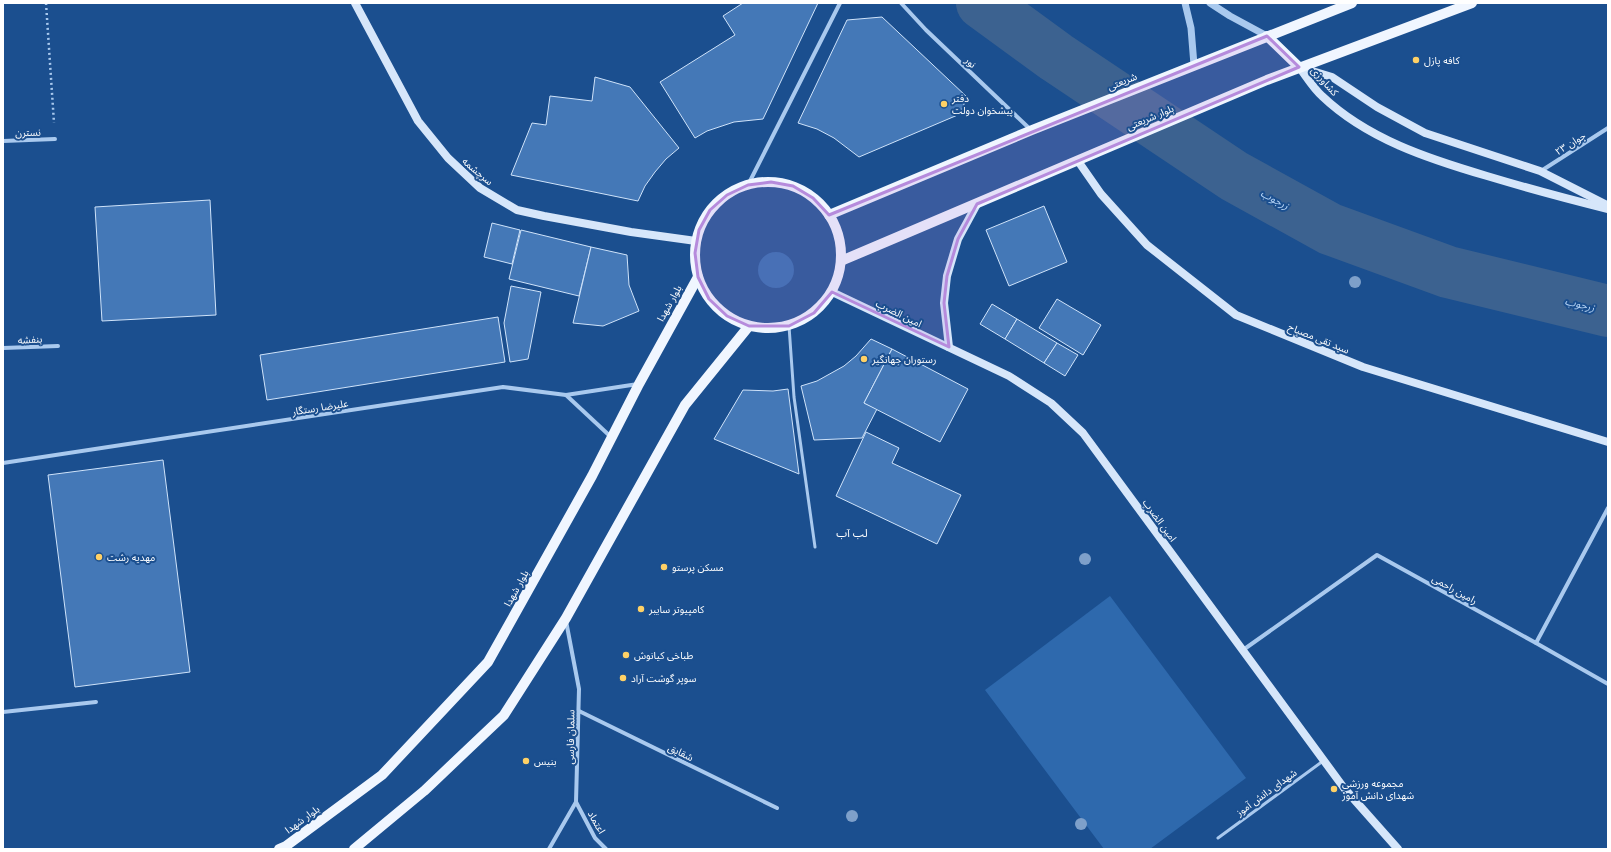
<svg xmlns="http://www.w3.org/2000/svg" width="1611" height="852" font-family="'PT Sans','Noto Sans Arabic',sans-serif">
	<style>
		.green { fill: #2e69ad }
		.lines { fill: none; stroke-linecap: round; stroke-linejoin: round }
		.river { stroke: #3c6290; stroke-width: 52 }
		.building { fill: #4478b7; stroke: #cfe3fa }
		.path { stroke: #a9c9ee; stroke-width: 2.5; stroke-dasharray: 2 3; stroke-linecap: butt }
		.service { stroke: #a9c9ee; stroke-width: 3 }
		.minor { stroke: #a9c9ee; stroke-width: 4 }
		.tertiary { stroke: #a9c9ee; stroke-width: 7 }
		.secondary { stroke: #d6e6fa; stroke-width: 8 }
		.primary { stroke: #f0f6ff; stroke-width: 10 }
		.tree { fill: #7ea0ca }
		.marked { fill: #b68bdc; fill-opacity: 0.2; stroke: #b68bdc; stroke-width: 3; stroke-linejoin: round }
		.poi-dot { fill: #ffd166; stroke: #1b4f8f; stroke-width: 1.5 }
		.labels { text-anchor: middle; stroke-width: 4; stroke-linejoin: round; paint-order: stroke }
		.poi-label { font-size: 10px; fill: #fff; stroke: #1b4f8f; text-anchor: start }
		.street-label { font-size: 10px; fill: #fff; stroke: #1b4f8f }
		.water-label { font-size: 11px; font-style: italic; fill: #b5d3f5; stroke: #1b4f8f }
		.neighbourhood-label { font-size: 11px; fill: #fff; stroke: #1b4f8f }
	</style>
	<rect width="100%" height="100%" fill="#1b4f8f"/>
	<!-- green -->
	<g class="green">
		<circle cx="776" cy="270" r="18"/>
		<polygon points="1110,596 1246,778 1150,849 1104,849 985,690"/>
	</g>
	<g class="lines">
		<!-- river -->
		<polyline class="river" points="982,3 1056,57 1234,176 1330,229 1448,272 1608,311"/>
	</g>
	<!-- building -->
	<g class="building">
		<polygon points="743,3 818,3 763,119 734,122 707,131 695,138 660,82 735,35 723,16"/>
		<polygon points="882,17 967,97 960,114 859,157 834,138 817,129 798,123 847,20"/>
		<polygon points="595,77 630,87 679,148 666,159 655,172 645,186 638,201 511,175 532,123 546,125 550,96 592,101"/>
		<polygon points="210,200 216,315 102,321 95,207"/>
		<polygon points="1044,206 1067,262 1009,286 986,230"/>
		<polygon points="492,223 520,230 512,264 484,257"/>
		<polygon points="521,230 591,247 579,296 509,279"/>
		<polygon points="591,247 627,255 629,285 639,311 603,326 573,323"/>
		<polygon points="511,286 541,292 528,359 510,362 504,323"/>
		<polygon points="1057,299 1101,325 1083,355 1039,328"/>
		<polygon points="992,304 1017,319 1005,339 980,324"/>
		<polygon points="498,317 505,362 267,400 260,355"/>
		<polygon points="1017,319 1057,343 1044,363 1005,339"/>
		<polygon points="871,339 892,349 864,403 877,409 862,438 814,440 801,386 817,381 844,366 856,356"/>
		<polygon points="1057,343 1078,355 1065,376 1044,363"/>
		<polygon points="892,349 968,389 940,442 864,403"/>
		<polygon points="788,389 799,474 714,439 743,390 773,391"/>
		<polygon points="866,432 899,448 892,463 961,495 937,544 836,496"/>
		<polygon points="163,460 190,672 75,687 48,475"/>
	</g>
	<g class="lines">
		<!-- path -->
		<polyline class="path" points="46,3 54,123"/>
		<!-- service -->
		<g class="service">
			<polyline points="789,326 794,397 815,547"/>
			<polyline points="1218,838 1323,761"/>
		</g>
		<!-- minor -->
		<g class="minor">
			<polyline points="901,3 926,30 1031,130"/>
			<polyline points="3,141 55,139"/>
			<polyline points="1541,171 1608,128"/>
			<polyline points="748,185 840,3"/>
			<polyline points="3,348 58,346"/>
			<polyline points="566,395 611,437"/>
			<polyline points="3,463 503,387 566,395 638,384"/>
			<polyline points="1536,643 1608,684"/>
			<polyline points="1243,650 1377,555 1536,643 1608,508"/>
			<polyline points="579,711 777,808"/>
			<polyline points="3,712 96,702"/>
			<polyline points="576,802 595,838 606,849"/>
			<polyline points="549,849 576,802 579,689 566,621"/>
		</g>
		<!-- tertiary -->
		<g class="tertiary">
			<polyline points="1185,3 1191,28 1194,65"/>
			<polyline points="1210,3 1230,16 1267,36"/>
		</g>
		<!-- secondary -->
		<g class="secondary">
			<polyline points="355,3 418,121 448,158 480,188 517,210 544,216 631,232 696,241"/>
			<path d="M1299,67C1306,76 1313,88 1322,96C1367,139 1429,159 1487,176C1527,188 1568,199 1608,209"/>
			<polyline points="1299,67 1332,77 1377,107 1425,133 1540,171 1607,205"/>
			<polyline points="1078,161 1101,194 1147,245 1236,315 1363,367 1608,442"/>
			<polyline points="832,292 1009,376 1051,403 1083,433 1344,788 1398,849"/>
			<polyline points="949,347 944,303 947,276 958,239 977,204"/>
		</g>
		<!-- primary -->
		<g class="primary">
			<polyline points="1267,36 1299,67"/>
			<circle cx="768" cy="255" r="73"/>
			<polyline points="829,215 1032,130 1352,3"/>
			<polyline points="841,261 1267,80 1472,3"/>
			<polyline points="279,849 286,846 382,775 488,662 592,476 639,384 698,277"/>
			<polyline points="354,849 424,791 504,715 566,618 685,405 749,326"/>
		</g>
	</g>
	<!-- trees -->
	<g class="tree">
		<circle cx="1355" cy="282" r="6"/>
		<circle cx="1085" cy="559" r="6"/>
		<circle cx="852" cy="816" r="6"/>
		<circle cx="1081" cy="824" r="6"/>
	</g>
	<!-- marked area -->
	<path class="marked" d="M1267,36L1299,67L977,204L958,239L947,276L944,303L949,347L832,292L814,313L789,326H749L727,316L709,299L698,277L695,253L699,230L710,210L727,195L748,185L771,182L793,186L813,198L829,215Z"/>
	<!-- markers -->
	<g class="poi-dot">
		<circle cx="1416" cy="60" r="4"/>
		<circle cx="944" cy="104" r="4"/>
		<circle cx="864" cy="359" r="4"/>
		<circle cx="99" cy="557" r="4"/>
		<circle cx="664" cy="567" r="4"/>
		<circle cx="641" cy="609" r="4"/>
		<circle cx="626" cy="655" r="4"/>
		<circle cx="623" cy="678" r="4"/>
		<circle cx="526" cy="761" r="4"/>
		<circle cx="1334" cy="789" r="4"/>
	</g>
	<g class="labels">
		<!-- poi labels -->
		<g class="poi-label">
			<text x="1424" y="64">کافه پازل</text>
			<text x="952" y="102">دفتر<tspan x="952" dy="12">پیشخوان دولت</tspan></text>
			<text x="872" y="363">رستوران جهانگیر</text>
			<text x="107" y="561">مهدیه رشت</text>
			<text x="672" y="571">مسکن پرستو</text>
			<text x="649" y="613">کامپیوتر سایبر</text>
			<text x="634" y="659">طباخی کیانوش</text>
			<text x="631" y="682">سوپر گوشت آراد</text>
			<text x="534" y="765">بنیس</text>
			<text x="1342" y="787">مجموعه ورزشی<tspan x="1342" dy="12">شهدای دانش آموز</tspan></text>
		</g>
		<!-- street labels -->
		<g class="street-label">
			<text transform="translate(971 62) rotate(43)" y="4">نور</text>
			<text transform="translate(1122 81) rotate(-22)" y="4">شریعتی</text>
			<text transform="translate(1325 81) rotate(48)" y="4">کشاورزی</text>
			<text transform="translate(1150 117) rotate(-23)" y="4">بلوار شریعتی</text>
			<text transform="translate(28 132) rotate(-2)" y="4">نسترن</text>
			<text transform="translate(1570 143) rotate(-32)" y="4">جوان ۲۳</text>
			<text transform="translate(478 171) rotate(40)" y="4">سرچشمه</text>
			<text transform="translate(669 303) rotate(-61)" y="4">بلوار شهدا</text>
			<text transform="translate(899 313) rotate(26)" y="4">امین الضرب</text>
			<text transform="translate(1319 338) rotate(22)" y="4">سید تقی مصباح</text>
			<text transform="translate(30 339) rotate(-3)" y="4">بنفشه</text>
			<text transform="translate(320 407) rotate(-9)" y="4">علیرضا رستگار</text>
			<text transform="translate(1160 520) rotate(54)" y="4">امین الضرب</text>
			<text transform="translate(516 588) rotate(-61)" y="4">بلوار شهدا</text>
			<text transform="translate(1455 589) rotate(29)" y="4">رامین راحمی</text>
			<text transform="translate(570 737) rotate(-89)" y="4">سلمان فارسی</text>
			<text transform="translate(681 752) rotate(26)" y="4">شقایق</text>
			<text transform="translate(1266 792) rotate(-36)" y="4">شهدای دانش آموز</text>
			<text transform="translate(302 819) rotate(-36)" y="4">بلوار شهدا</text>
			<text transform="translate(597 822) rotate(60)" y="4">اعتماد</text>
		</g>
		<!-- water labels -->
		<g class="water-label">
			<text transform="translate(1275 199) rotate(29)" y="4">زرجوب</text>
			<text transform="translate(1580 304) rotate(14)" y="4">زرجوب</text>
		</g>
		<!-- neighbourhood labels -->
		<g class="neighbourhood-label">
			<text x="852" y="537">لب آب</text>
		</g>
	</g>
	<!-- border -->
	<rect width="1611" height="852" fill="none" stroke="#ffffff" stroke-width="8"/>
</svg>
